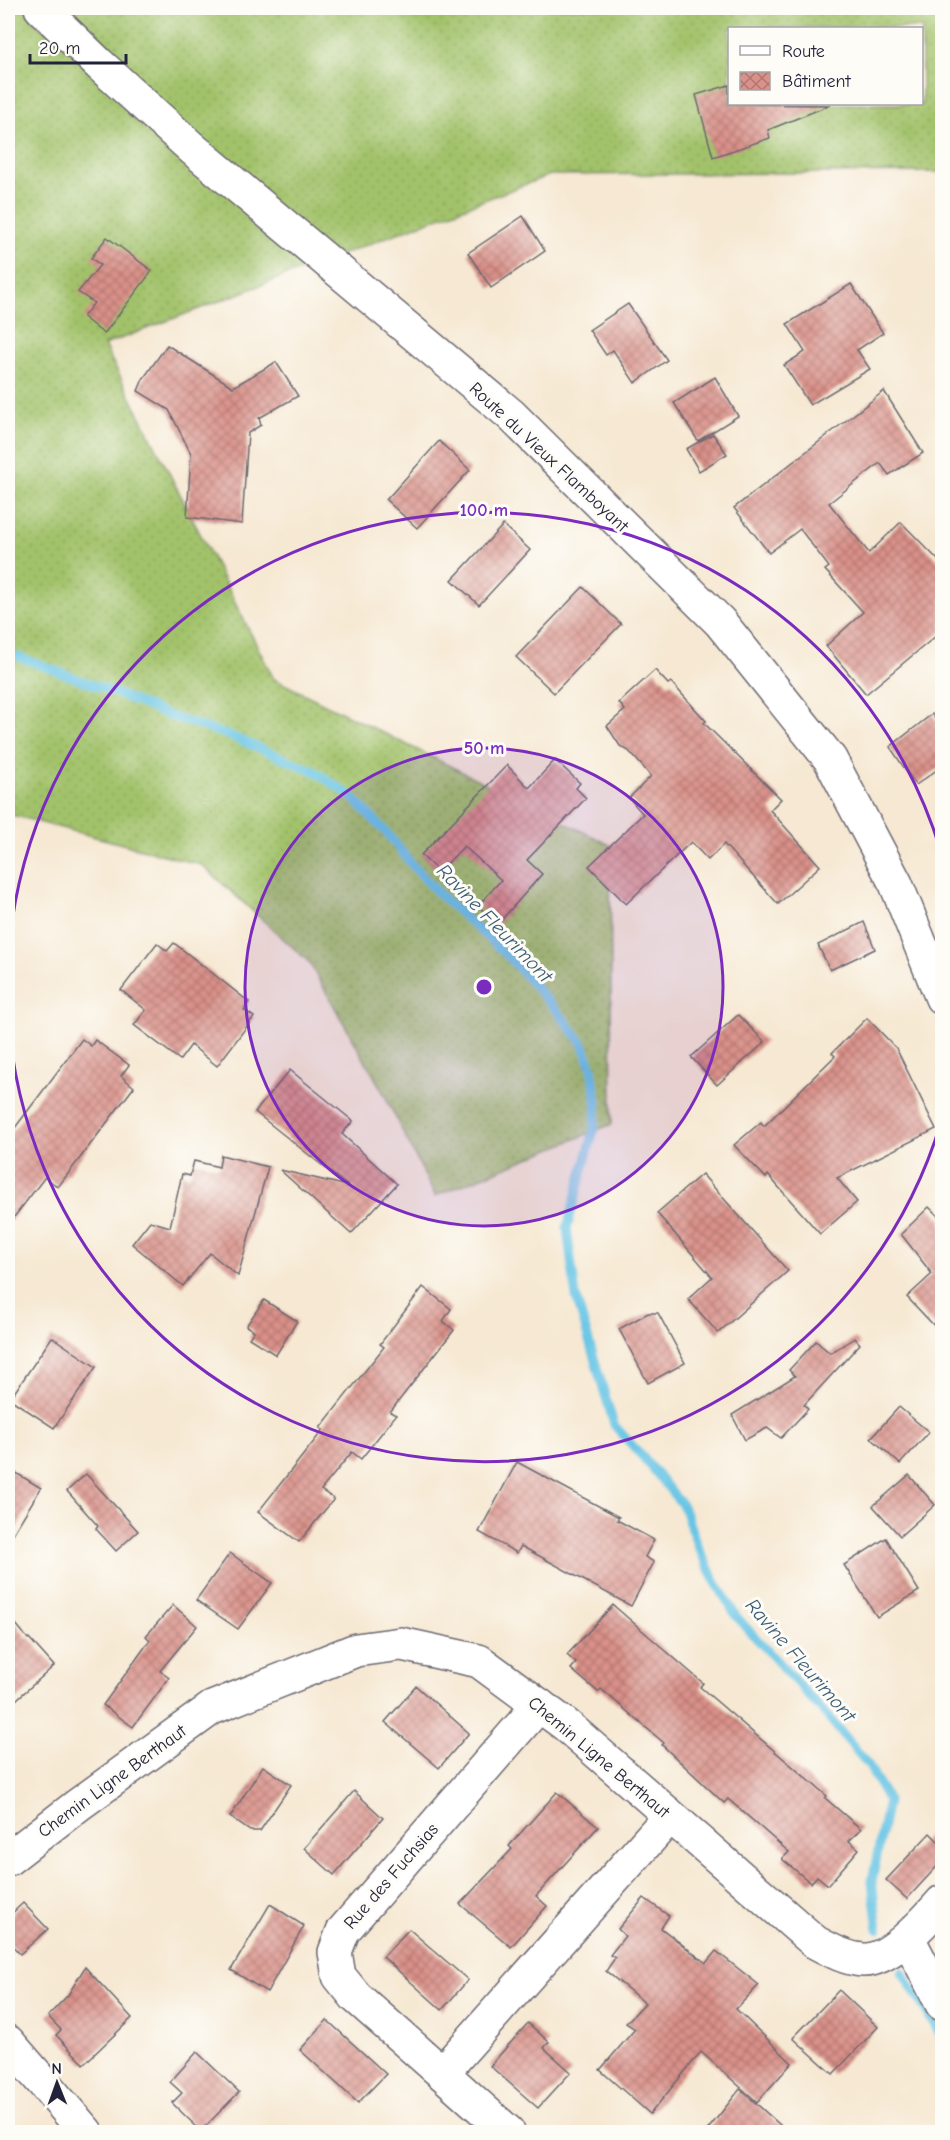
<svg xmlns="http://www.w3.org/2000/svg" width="950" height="2140" font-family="'Comic Neue',sans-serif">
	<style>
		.grass { fill: url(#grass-dots); stroke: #627252; stroke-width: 1.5; fill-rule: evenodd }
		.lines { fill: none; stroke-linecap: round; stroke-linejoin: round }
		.stream { stroke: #67c5e5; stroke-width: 9 }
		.building { fill: url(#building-cross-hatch) }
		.minor-casing { stroke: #6c6770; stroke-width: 36 }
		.tertiary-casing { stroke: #6c6770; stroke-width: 36 }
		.secondary-casing { stroke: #6c6770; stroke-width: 36 }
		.minor { stroke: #fff; stroke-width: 33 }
		.tertiary { stroke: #fff; stroke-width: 33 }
		.secondary { stroke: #fff; stroke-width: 33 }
		.ring { fill: none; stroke: #7b2cbf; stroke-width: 3 }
		.labels { text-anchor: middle; stroke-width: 6; stroke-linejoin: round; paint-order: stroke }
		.street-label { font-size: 18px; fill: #22223b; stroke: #fdfcf7 }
		.water-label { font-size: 20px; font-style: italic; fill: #3a5b76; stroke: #fdfcf7 }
		.centre { fill: #7b2cbf; stroke: #fdfcf7; stroke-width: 3 }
		.ring-label { font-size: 18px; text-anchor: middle; font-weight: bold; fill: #7b2cbf; stroke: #fdfcf7; stroke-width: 6; stroke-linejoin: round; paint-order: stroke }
	</style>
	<defs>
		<pattern id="grass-dots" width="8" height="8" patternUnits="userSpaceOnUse" patternTransform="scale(1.5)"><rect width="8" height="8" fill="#a2c26a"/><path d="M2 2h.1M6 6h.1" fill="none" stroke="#8ba65d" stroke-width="1.8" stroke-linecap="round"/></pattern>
		<pattern id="building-cross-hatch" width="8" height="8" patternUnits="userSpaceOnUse" patternTransform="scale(1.5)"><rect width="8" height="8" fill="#da9189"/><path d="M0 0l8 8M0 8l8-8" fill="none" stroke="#b07671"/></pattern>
	</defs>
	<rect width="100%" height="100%" fill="#fdfcf7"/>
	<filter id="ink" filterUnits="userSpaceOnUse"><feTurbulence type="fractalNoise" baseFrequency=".0167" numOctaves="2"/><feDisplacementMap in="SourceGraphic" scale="12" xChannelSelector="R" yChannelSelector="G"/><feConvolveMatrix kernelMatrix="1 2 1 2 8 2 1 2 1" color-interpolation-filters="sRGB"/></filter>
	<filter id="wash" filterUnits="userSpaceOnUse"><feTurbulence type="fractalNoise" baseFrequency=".008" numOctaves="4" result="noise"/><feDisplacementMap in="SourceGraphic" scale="24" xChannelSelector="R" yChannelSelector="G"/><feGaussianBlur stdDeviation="1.35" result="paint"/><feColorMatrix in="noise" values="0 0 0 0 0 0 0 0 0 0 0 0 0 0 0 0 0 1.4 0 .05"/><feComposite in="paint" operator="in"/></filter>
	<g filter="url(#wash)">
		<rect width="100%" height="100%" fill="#f6e8d2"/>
		<!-- grass -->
		<path class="grass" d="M8,8H942V174L941,172L550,175L104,345L274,679L610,845L612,1124L435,1196L383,1092L309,962L202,865L8,814ZM730,28H922V104H730Z"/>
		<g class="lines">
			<!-- stream -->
			<g class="stream">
				<polyline points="8,653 113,692 170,716 230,736 314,771 351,796 386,832 413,866 441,896 507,955 562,1017 583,1044 592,1068 597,1103 594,1130 567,1228 576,1297 614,1425 648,1463 683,1506 697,1545 715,1581 736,1616 829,1718 869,1766 888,1801 872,1881 878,1929"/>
				<polyline points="902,1972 942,2037"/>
			</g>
		</g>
		<g id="blocks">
			<!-- building -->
			<g class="building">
				<polygon points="729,85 729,104 830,105 768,130 770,138 713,157 696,95"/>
				<polygon points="523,216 545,251 491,288 468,253"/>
				<polygon points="107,237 152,271 104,334 83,317 94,303 78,292 100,265 91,258"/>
				<polygon points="851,284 883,333 857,350 870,369 810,405 784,365 805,352 787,324"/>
				<polygon points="628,304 667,360 635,383 613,350 606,355 589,330"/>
				<polygon points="167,345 233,387 276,362 298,396 259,418 261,425 248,433 242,524 187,517 191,454 169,410 138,391 143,379"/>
				<polygon points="715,377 738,416 698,441 674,403"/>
				<polygon points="884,391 923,453 889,475 880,463 829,503 869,553 901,522 942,564 942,631 866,694 826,646 863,612 825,570 829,567 800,529 769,553 734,508"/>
				<polygon points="713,434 727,454 699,471 686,449"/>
				<polygon points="439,441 470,470 417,528 386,500"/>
				<polygon points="503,525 530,550 479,605 452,580"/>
				<polygon points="583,587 621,624 554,693 516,657"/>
				<polygon points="655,670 668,684 671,682 706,721 704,723 781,799 770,810 820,866 778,904 724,844 708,860 691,842 626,904 589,866 643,814 629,798 651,776 629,751 620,746 607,726 625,710 619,703"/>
				<polygon points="932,714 942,729 942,766 916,785 890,747"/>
				<polygon points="555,760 580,783 576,788 586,798 527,860 542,874 498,924 478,906 501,880 464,846 439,872 421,855 507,765 529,788"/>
				<polygon points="864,922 875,949 830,970 818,945"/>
				<polygon points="157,943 167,951 174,943 249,1002 244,1010 254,1017 217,1066 191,1045 180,1060 134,1025 146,1010 121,990"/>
				<polygon points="738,1015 765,1042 717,1085 691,1057"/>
				<polygon points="867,1018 896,1048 936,1129 837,1178 857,1202 820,1234 768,1175 766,1178 734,1145 761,1122 764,1126 835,1056 832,1053"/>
				<polygon points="82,1039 91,1046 95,1040 129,1065 121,1076 134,1087 58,1187 45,1177 8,1225 8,1137"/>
				<polygon points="290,1070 353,1121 342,1134 397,1184 351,1234 280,1170 348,1186 255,1112"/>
				<polygon points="221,1155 268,1167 238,1276 210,1253 183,1286 132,1244 150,1221 170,1227 182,1174 190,1176 194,1161 219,1167"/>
				<polygon points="702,1174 788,1271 718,1333 688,1299 712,1277 657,1213"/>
				<polygon points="929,1207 942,1220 942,1334 907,1297 932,1274 901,1234"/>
				<polygon points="423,1287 451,1309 443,1321 454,1330 390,1412 396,1415 361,1459 352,1452 321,1490 334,1499 299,1542 258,1512 323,1430 320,1428 384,1347 380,1344"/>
				<polygon points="264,1300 297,1321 276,1355 249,1338 254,1331 246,1326"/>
				<polygon points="648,1313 658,1313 685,1363 648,1383 619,1329"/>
				<polygon points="52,1337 96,1367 54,1428 10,1399"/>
				<polygon points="855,1338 860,1344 804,1405 808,1409 781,1438 767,1428 745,1440 732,1415 795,1376 789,1370 816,1341 830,1353"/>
				<polygon points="899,1407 929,1432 900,1464 871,1438"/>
				<polygon points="517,1462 619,1517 617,1520 654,1540 645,1557 654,1562 631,1606 521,1546 517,1553 479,1532"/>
				<polygon points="8,1468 41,1488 8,1542"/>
				<polygon points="86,1474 138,1531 116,1551 96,1529 98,1526 67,1491"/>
				<polygon points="909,1475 935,1505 900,1536 873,1506"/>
				<polygon points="886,1538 919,1591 877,1617 844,1565"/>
				<polygon points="230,1553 272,1583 238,1629 196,1600"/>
				<polygon points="173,1605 197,1626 160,1671 169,1678 133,1727 103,1705 150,1640 146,1636"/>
				<polygon points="613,1605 703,1683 700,1687 827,1796 825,1798 861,1829 849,1841 859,1849 828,1885 817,1876 811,1883 782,1859 789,1852 728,1799 724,1803 662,1745 664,1743 601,1689 598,1692 571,1669 576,1663 567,1655"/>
				<polygon points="8,1614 28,1639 29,1638 54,1666 8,1707"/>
				<polygon points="416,1686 469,1733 439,1768 385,1722"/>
				<polygon points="263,1766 291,1785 260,1831 250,1831 230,1817"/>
				<polygon points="354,1791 383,1818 334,1875 304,1848"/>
				<polygon points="557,1792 598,1827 536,1896 547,1906 511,1947 460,1904 512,1849 509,1846"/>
				<polygon points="930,1833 942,1845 942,1861 907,1899 886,1880"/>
				<polygon points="644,1898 669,1916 661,1928 706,1963 716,1951 759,1985 736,2009 792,2063 757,2102 701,2052 650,2114 600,2070 635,2029 626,2023 645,2003 606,1971 615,1958 610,1955 625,1936 618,1929"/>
				<polygon points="23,1903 48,1929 20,1954 8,1941 8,1917"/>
				<polygon points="270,1904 304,1926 267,1992 231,1970"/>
				<polygon points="409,1929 468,1980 442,2010 383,1957"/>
				<polygon points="85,1967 132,2018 84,2064 56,2035 61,2030 48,2016 68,1995"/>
				<polygon points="839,1990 878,2027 833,2074 793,2038"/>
				<polygon points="327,2020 386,2074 358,2103 300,2050"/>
				<polygon points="528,2023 549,2042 544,2048 571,2072 538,2108 490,2066"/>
				<polygon points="197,2052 239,2092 201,2131 172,2103 182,2093 170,2082"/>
				<polygon points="740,2089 789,2133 705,2133"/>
			</g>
		</g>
	</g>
	<g filter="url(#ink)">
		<use href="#blocks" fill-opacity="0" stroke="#6c6770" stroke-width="1.5"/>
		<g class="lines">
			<defs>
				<g id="minor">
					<polyline points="539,1705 343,1931 335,1952 339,1976 356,1997 442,2073 670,1816"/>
					<polyline points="908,1938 942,2004"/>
					<polyline points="442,2073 508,2132"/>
				</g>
				<g id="tertiary">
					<path d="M8,1859L78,1805L212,1708L356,1650L401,1644L479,1661L566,1725L815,1942C830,1950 846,1959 863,1960C890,1961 926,1920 942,1902"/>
					<polyline points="8,2042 86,2132"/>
				</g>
				<polyline id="secondary" points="41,8 99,64 193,149 511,415 720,622 830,759 896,884 942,998"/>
			</defs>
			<!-- minor casing -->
			<use href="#minor" class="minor-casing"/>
			<!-- tertiary casing -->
			<use href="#tertiary" class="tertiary-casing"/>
			<!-- secondary casing -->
			<use href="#secondary" class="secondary-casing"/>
			<!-- minor -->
			<use href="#minor" class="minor"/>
			<!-- tertiary -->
			<use href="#tertiary" class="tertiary"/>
			<!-- secondary -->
			<use href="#secondary" class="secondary"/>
		</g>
	</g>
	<!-- distance rings -->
	<circle cx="484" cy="987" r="239" fill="#7b2cbf" fill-opacity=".12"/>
	<g class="ring">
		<circle cx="484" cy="987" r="239"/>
		<path d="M941 1122A477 477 0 0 1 8 1012M8 962A477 477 0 0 1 941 852"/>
	</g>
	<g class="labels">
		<!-- street labels -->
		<g class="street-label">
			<text transform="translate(549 457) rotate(43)" y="6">Route du Vieux Flamboyant</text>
			<text transform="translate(599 1757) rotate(40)" y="6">Chemin Ligne Berthaut</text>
			<text transform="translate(112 1781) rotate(-36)" y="6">Chemin Ligne Berthaut</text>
			<text transform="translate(391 1876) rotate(-49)" y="6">Rue des Fuchsias</text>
		</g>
		<!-- water labels -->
		<g class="water-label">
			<text transform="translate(495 923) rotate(46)" y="7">Ravine Fleurimont</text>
			<text transform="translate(801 1660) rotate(49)" y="7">Ravine Fleurimont</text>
		</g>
	</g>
	<circle cx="484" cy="987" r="9" class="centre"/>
	<g class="ring-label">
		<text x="484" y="516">100 m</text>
		<text x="484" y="754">50 m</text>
	</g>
	<!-- margin -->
	<rect width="950" height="2140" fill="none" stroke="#fdfcf7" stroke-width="30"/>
	<!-- legend -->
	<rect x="728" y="27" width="195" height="78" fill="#fdfcf7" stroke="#a5a5ac" stroke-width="1.5"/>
	<rect x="740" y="46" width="30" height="9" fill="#ffffff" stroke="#a5a5ac" stroke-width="1.5"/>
	<text x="782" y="57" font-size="18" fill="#22223b">Route</text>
	<rect x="740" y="72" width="30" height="18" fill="url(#building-cross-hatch)" stroke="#a5a5ac" stroke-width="1.5"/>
	<text x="782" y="87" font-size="18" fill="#22223b">Bâtiment</text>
	<!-- north arrow -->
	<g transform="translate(57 2083) rotate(359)" stroke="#fdfcf7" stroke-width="4.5" paint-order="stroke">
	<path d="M0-4.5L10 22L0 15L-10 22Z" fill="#22223b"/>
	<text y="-9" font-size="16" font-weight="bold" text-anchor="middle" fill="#22223b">N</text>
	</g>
	<!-- scale -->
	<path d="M30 54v9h96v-9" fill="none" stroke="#22223b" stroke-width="3"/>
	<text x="39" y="54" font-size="18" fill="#22223b" stroke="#fdfcf7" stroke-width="4.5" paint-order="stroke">20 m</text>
</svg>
